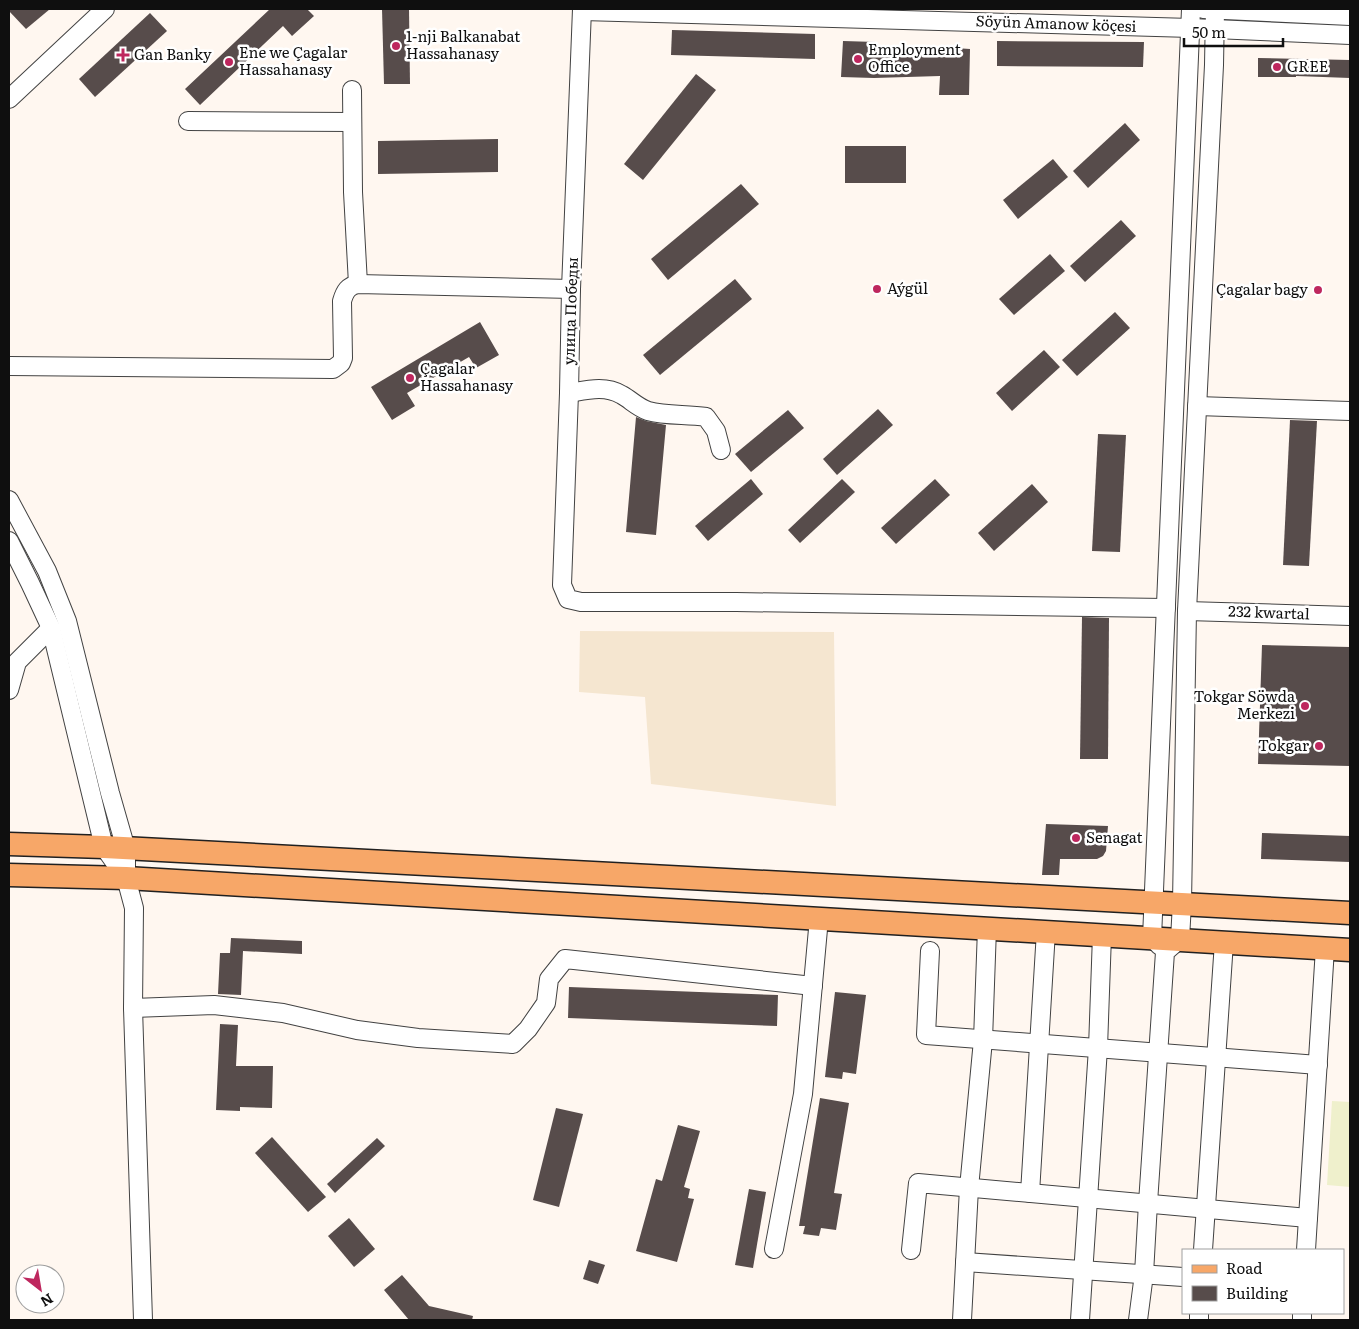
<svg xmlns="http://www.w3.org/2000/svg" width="1359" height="1329" font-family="Literata,serif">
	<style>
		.farmland { fill: #f5e6d0 }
		.pitch { fill: #eff0cc }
		.building { fill: #574c4b }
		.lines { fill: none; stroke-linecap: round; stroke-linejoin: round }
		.minor-casing { stroke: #424242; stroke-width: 20 }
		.major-casing { stroke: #202020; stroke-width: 25 }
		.minor { stroke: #fff; stroke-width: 18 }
		.major { stroke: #f7a768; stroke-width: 22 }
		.poi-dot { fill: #be275e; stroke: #fff; stroke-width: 2 }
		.labels { text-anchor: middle; stroke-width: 5; stroke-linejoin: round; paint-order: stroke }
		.street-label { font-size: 15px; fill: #0f0f0f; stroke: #fff }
		.poi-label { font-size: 15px; fill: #0f0f0f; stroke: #fff; text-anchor: start }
	</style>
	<rect width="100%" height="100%" fill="#fff7f0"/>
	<!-- farmland -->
	<polygon class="farmland" points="580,631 834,632 836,806 651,784 645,697 579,692"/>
	<!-- pitch -->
	<polygon class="pitch" points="1332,1101 1350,1102 1350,1187 1327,1185"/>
	<!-- building -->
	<g class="building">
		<polygon points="9,9 50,9 26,29 9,11"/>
		<polygon points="270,9 307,9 314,16 292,36 283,26 200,105 185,89"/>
		<polygon points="382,9 409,9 410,84 384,84"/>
		<polygon points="150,13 167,31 95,97 79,79"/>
		<polygon points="672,30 815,34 815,59 671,55"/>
		<polygon points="843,41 876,42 875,52 940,51 940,47 970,49 969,95 939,95 940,76 874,78 841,77"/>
		<polygon points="997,41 1144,42 1143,67 997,66"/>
		<polygon points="1258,58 1350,60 1350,78 1296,76 1296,77 1258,77"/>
		<polygon points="696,74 716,90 643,180 624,164"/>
		<polygon points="1125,123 1140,140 1088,188 1073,171"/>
		<polygon points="498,139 498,172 378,174 378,141"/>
		<rect x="845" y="146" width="61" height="37"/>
		<polygon points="1053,159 1068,177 1018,219 1003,200"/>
		<polygon points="741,184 759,204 668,280 651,259"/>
		<polygon points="1121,220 1136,236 1085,282 1070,266"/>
		<polygon points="1050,254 1065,271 1014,315 999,299"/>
		<polygon points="735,279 752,299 660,375 643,355"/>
		<polygon points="1115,312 1130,328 1077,376 1062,360"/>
		<polygon points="480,322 499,355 476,368 469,357 407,393 415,406 392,420 371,387"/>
		<polygon points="1044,350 1060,367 1012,411 996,393"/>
		<polygon points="878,409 893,425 837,475 823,459"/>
		<polygon points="788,410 804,428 751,472 735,454"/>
		<polygon points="636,417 646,421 666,425 656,535 626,532"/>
		<polygon points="1290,420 1317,421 1309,566 1283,565"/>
		<polygon points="1098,434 1126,435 1120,552 1092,551"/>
		<polygon points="751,479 763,494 708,541 695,526"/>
		<polygon points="842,479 855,492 800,543 788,530"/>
		<polygon points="935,479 950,495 896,544 881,528"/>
		<polygon points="1032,484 1048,502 994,551 978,533"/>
		<polygon points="1082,617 1109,618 1108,759 1080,759"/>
		<polygon points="1262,645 1350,647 1350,766 1258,764"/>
		<polygon points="1046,824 1108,826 1106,851 1103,856 1097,859 1060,859 1059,875 1042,875"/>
		<polygon points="1262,833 1350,836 1350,862 1261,859"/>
		<polygon points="231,938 302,941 302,954 243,951 241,995 218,994 220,953 230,953"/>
		<polygon points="569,987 778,995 777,1026 568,1018"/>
		<polygon points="835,992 866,995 856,1074 843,1072 842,1079 825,1077"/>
		<polygon points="220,1024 238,1025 236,1066 273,1066 272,1108 240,1107 240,1111 216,1110"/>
		<polygon points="820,1098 849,1103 834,1193 842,1194 836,1230 821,1228 819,1236 803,1234 805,1226 799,1226"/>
		<polygon points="556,1108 583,1114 559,1207 533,1200"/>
		<polygon points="678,1125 700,1131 684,1187 690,1189 688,1198 694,1199 677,1262 636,1251 656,1179 662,1181"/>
		<polygon points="272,1137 326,1197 308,1212 255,1153"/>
		<polygon points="377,1138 385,1146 335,1193 327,1184"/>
		<polygon points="749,1189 766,1192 753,1268 735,1265"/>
		<polygon points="349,1218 375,1249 354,1267 328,1236"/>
		<polygon points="589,1260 605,1265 598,1284 583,1279"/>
		<polygon points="402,1275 429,1306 473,1316 472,1320 409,1320 384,1290"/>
	</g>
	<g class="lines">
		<defs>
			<g id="minor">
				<polyline points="582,9 571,289 569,393 562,585 568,599 581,602 736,602 1166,608"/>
				<polyline points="1203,9 1350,16"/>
				<polyline points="582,11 1191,28 1350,35"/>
				<polyline points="352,90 353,192 358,284"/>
				<polyline points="9,99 105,9"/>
				<polyline points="188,121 352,122"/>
				<path d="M9,366L333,369L341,363L343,358L342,301C345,291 348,286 358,284L571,289"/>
				<path d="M569,393C587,390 605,385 622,395C631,400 637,407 648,411C666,416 687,414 706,417L716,431L721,450"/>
				<polyline points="1197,406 1350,411"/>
				<polyline points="9,500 47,571 67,621 110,793 126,849 126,878 134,908 133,1008 143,1320"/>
				<polyline points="9,541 30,583 51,628 104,847 126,878"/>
				<polyline points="1187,611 1350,616"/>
				<polyline points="9,690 17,662 51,628"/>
				<polyline points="1160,946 1152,938 1191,9"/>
				<polyline points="930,951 926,1035 1318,1065"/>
				<polyline points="133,1008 214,1005 283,1013 357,1030 418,1038 513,1044 528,1029 546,1003 549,979 565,959 813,986"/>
				<polyline points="1030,1193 1046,931"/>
				<polyline points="774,1249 803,1094 819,918"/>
				<polyline points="911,1250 918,1183 1308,1218"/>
				<polyline points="1203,1250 1224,942"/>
				<polyline points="1306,1250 1325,948"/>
				<polyline points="965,1262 1183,1277"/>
				<polyline points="962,1320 969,1188 983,1040 987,928"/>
				<polyline points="1080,1320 1098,1048 1102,935"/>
				<polyline points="1138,1320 1144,1274 1148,1203 1165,952 1180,939 1182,903 1187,611 1214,65 1215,10"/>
				<polyline points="1199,1320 1199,1313"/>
				<polyline points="1302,1320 1302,1313"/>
			</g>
			<g id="major">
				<polyline points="9,844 104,847 1350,913"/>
				<polyline points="9,875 126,878 1350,950"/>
			</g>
		</defs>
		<!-- minor casing -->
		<use href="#minor" class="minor-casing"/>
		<!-- major casing -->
		<use href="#major" class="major-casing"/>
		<!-- minor -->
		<use href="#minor" class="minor"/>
		<!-- major -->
		<use href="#major" class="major"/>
	</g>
	<!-- markers -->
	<g class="poi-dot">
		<circle cx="396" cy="46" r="5"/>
		<path d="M120.5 47.5h5v5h5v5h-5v5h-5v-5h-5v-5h5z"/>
		<circle cx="858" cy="59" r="5"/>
		<circle cx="229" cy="62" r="5"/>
		<circle cx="1277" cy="67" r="5"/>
		<circle cx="877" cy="289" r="5"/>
		<circle cx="1318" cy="290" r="5"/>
		<circle cx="410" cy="378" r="5"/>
		<circle cx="1305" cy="706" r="5"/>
		<circle cx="1319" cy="746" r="5"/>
		<circle cx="1076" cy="838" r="5"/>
	</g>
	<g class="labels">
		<!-- street labels -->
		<g class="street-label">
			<text transform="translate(1056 24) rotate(2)" y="5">Söyün Amanow köçesi</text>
			<text transform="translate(571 311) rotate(-88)" y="5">улица Победы</text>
			<text transform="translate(1269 613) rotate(2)" y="5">232 kwartal</text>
		</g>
		<!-- poi labels -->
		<g class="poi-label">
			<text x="406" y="42">1-nji Balkanabat<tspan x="406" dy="17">Hassahanasy</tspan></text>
			<text x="868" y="55">Employment<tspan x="868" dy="17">Office</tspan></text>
			<text x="239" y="58">Ene we Çagalar<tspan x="239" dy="17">Hassahanasy</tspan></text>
			<text x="134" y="60">Gan Banky</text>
			<text x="1287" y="72">GREE</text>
			<text x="887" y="294">Aýgül</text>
			<text x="1308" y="295" text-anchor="end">Çagalar bagy</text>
			<text x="420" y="374">Çagalar<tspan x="420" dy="17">Hassahanasy</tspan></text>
			<text x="1295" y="702" text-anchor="end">Tokgar Söwda<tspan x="1295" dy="17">Merkezi</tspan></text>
			<text x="1309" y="751" text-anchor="end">Tokgar</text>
			<text x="1086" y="843">Senagat</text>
		</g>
	</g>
	<!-- border -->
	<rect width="1359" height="1329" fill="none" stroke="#0f0f0f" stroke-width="20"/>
	<!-- legend -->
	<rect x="1182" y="1249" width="162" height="65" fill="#ffffff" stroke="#9f9f9f"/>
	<rect x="1192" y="1265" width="25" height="8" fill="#f7a768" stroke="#9f9f9f"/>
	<text x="1226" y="1274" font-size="15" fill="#0f0f0f">Road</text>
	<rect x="1192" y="1286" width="25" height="15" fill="#574c4b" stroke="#9f9f9f"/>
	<text x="1226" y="1299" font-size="15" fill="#0f0f0f">Building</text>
	<!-- north arrow -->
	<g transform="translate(40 1289) rotate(149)"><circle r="24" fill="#ffffff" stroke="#9f9f9f"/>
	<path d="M0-4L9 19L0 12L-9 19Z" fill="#be275e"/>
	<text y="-8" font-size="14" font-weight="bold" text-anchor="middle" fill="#0f0f0f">N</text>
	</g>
	<!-- scale -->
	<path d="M1184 38v8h99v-8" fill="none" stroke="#0f0f0f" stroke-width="2.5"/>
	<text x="1192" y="38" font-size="15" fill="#0f0f0f" stroke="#ffffff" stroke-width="4" paint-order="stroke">50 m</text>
</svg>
